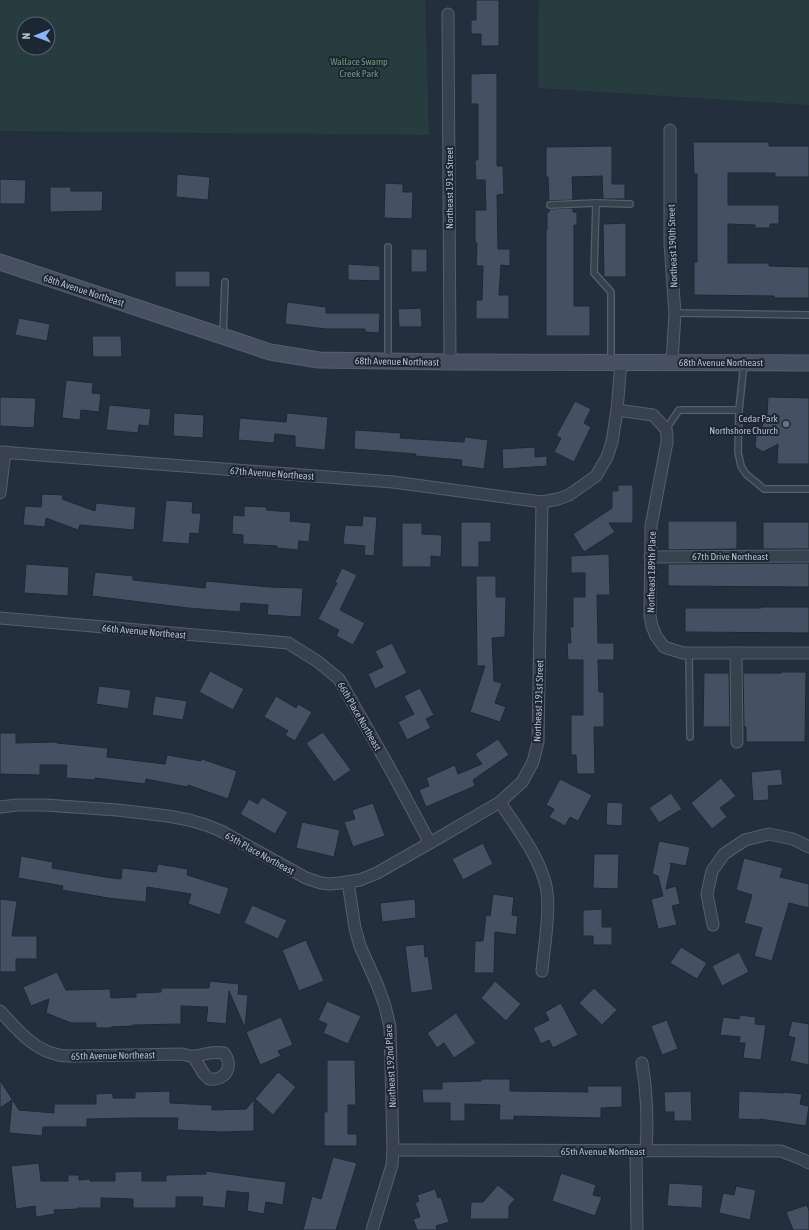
<svg xmlns="http://www.w3.org/2000/svg" width="809" height="1230" font-family="'Asap Condensed',sans-serif">
	<style>
		.green { fill: #263c3f; fill-rule: evenodd }
		.building { fill: #455162; stroke: #1f2835 }
		.lines { fill: none; stroke-linecap: round; stroke-linejoin: round }
		.lane-casing { stroke: #565f6c; stroke-width: 8 }
		.street-casing { stroke: #565f6c; stroke-width: 13 }
		.secondary-casing { stroke: #565f6c; stroke-width: 17 }
		.lane { stroke: #38414e; stroke-width: 5.5 }
		.street { stroke: #38414e; stroke-width: 11 }
		.secondary { stroke: #465061; stroke-width: 15 }
		.worship-dot { fill: #6b7280; stroke: #1d2633; stroke-width: 1.5 }
		.labels { text-anchor: middle; stroke-width: 4; stroke-linejoin: round; paint-order: stroke }
		.park-label { font-size: 10px; fill: #6b9a76; stroke: #1d2633 }
		.street-label { font-size: 10px; fill: #b4bcc9; stroke: #1d2633 }
		.poi-label { font-size: 10px; fill: #b4bcc9; stroke: #1d2633; text-anchor: end }
	</style>
	<rect width="100%" height="100%" fill="#242f3e"/>
	<!-- green -->
	<g class="green">
		<path d="M0,0H425L429,135L0,131ZM24,24H48V48H24Z"/>
		<polygon points="539,0 809,0 809,105 538,88"/>
	</g>
	<!-- building -->
	<g class="building">
		<polygon points="476,0 499,0 499,46 481,46 481,34 471,34 471,20 476,20"/>
		<polygon points="497,73 497,166 503,166 504,194 497,195 498,249 510,249 510,266 501,265 499,295 509,295 509,319 476,319 476,300 482,300 483,266 476,266 477,243 475,243 475,210 486,210 485,180 476,180 475,160 478,160 478,104 471,104 471,74"/>
		<polygon points="693,142 769,142 769,146 809,146 809,177 775,177 775,173 728,173 728,205 779,205 779,224 770,224 770,228 755,228 755,225 728,224 728,263 769,263 769,266 809,267 809,298 774,298 774,296 694,295 694,262 697,262 697,174 694,174"/>
		<polygon points="612,146 612,184 625,184 625,199 603,199 602,176 572,177 573,200 549,201 548,177 546,177 546,147"/>
		<polygon points="177,174 210,177 208,200 176,197"/>
		<polygon points="0,179 26,180 25,204 0,204"/>
		<polygon points="385,183 403,184 403,192 413,192 412,219 384,218"/>
		<polygon points="50,187 71,187 71,191 103,191 102,211 50,212"/>
		<polygon points="573,208 573,212 577,212 577,225 574,225 574,306 590,306 590,336 546,336 546,230 547,230 547,212 549,212 549,209"/>
		<polygon points="626,223 626,277 604,277 603,224"/>
		<rect x="411" y="249" width="16" height="23"/>
		<polygon points="348,264 380,266 380,281 348,280"/>
		<rect x="175" y="271" width="35" height="16"/>
		<polygon points="287,302 326,307 326,313 380,313 379,333 365,332 365,329 326,329 285,324"/>
		<polygon points="421,308 422,327 399,327 398,309"/>
		<polygon points="19,318 50,324 47,341 15,335"/>
		<polygon points="92,336 121,336 122,357 93,357"/>
		<polygon points="66,380 93,383 92,393 101,394 99,412 81,410 80,420 62,418"/>
		<polygon points="0,397 36,398 34,428 0,426"/>
		<polygon points="768,397 809,398 809,464 777,464 778,444 763,452 755,447 756,436 762,431 763,418 767,416"/>
		<polygon points="575,401 591,409 584,423 591,427 574,462 554,452 561,438 556,436"/>
		<polygon points="109,405 151,409 149,426 139,425 138,433 106,430"/>
		<polygon points="174,413 204,415 203,438 173,436"/>
		<polygon points="287,413 328,417 325,450 295,447 295,436 275,434 274,443 238,440 240,418 286,422"/>
		<polygon points="355,430 401,433 400,438 464,442 465,437 488,440 484,469 461,466 462,460 415,456 416,454 354,449"/>
		<polygon points="535,447 535,457 547,456 547,466 503,469 502,449"/>
		<polygon points="618,485 633,485 633,523 609,523 615,532 584,552 573,534 612,508 612,491 618,491"/>
		<polygon points="42,494 63,495 62,499 95,511 96,503 136,507 134,530 80,525 78,530 46,518 45,527 23,525 25,506 41,507"/>
		<polygon points="166,500 193,502 192,513 201,513 199,534 190,533 189,544 162,542"/>
		<polygon points="244,506 267,507 266,510 291,512 290,521 311,523 309,542 299,541 298,550 277,548 277,546 243,544 243,535 232,534 233,515 244,516"/>
		<polygon points="363,516 377,517 374,556 364,555 365,546 343,544 345,525 362,526"/>
		<polygon points="668,521 737,521 737,549 668,550"/>
		<polygon points="461,522 491,522 491,542 479,542 479,567 461,567"/>
		<rect x="763" y="522" width="46" height="27"/>
		<polygon points="402,523 422,523 422,534 442,535 441,557 431,556 431,567 402,567"/>
		<polygon points="609,554 610,595 597,595 598,643 614,643 614,660 598,660 599,692 604,692 604,727 594,727 595,774 577,774 576,755 571,755 571,715 583,715 583,660 568,660 567,643 571,643 570,627 573,627 573,597 585,597 585,573 571,573 571,556"/>
		<polygon points="809,563 809,587 668,586 668,564"/>
		<polygon points="26,564 69,567 68,596 24,593"/>
		<polygon points="342,568 357,575 340,610 365,623 353,645 336,636 339,630 318,619 337,583 335,582"/>
		<polygon points="95,572 133,576 133,580 205,588 206,581 269,587 303,588 301,617 267,615 268,605 241,603 240,612 188,608 92,596"/>
		<polygon points="476,576 496,576 496,597 506,597 505,637 492,638 494,681 502,683 495,703 506,707 500,722 470,712 485,666 477,666"/>
		<polygon points="761,607 809,607 809,633 685,632 685,608 761,608"/>
		<polygon points="392,643 407,673 375,689 368,674 383,667 375,651"/>
		<polygon points="210,671 244,689 233,710 199,692"/>
		<polygon points="781,672 806,672 805,742 746,742 746,727 744,727 743,673 781,673"/>
		<polygon points="704,673 729,673 730,727 703,727"/>
		<polygon points="99,686 131,690 128,709 96,704"/>
		<polygon points="420,688 434,715 426,719 431,728 407,740 398,722 414,714 404,696"/>
		<polygon points="155,696 187,701 183,720 152,715"/>
		<polygon points="276,696 296,708 298,704 312,712 295,741 285,735 288,731 264,717"/>
		<polygon points="323,732 351,770 334,782 306,743"/>
		<polygon points="0,733 16,733 16,743 57,742 57,743 108,748 107,757 165,764 167,755 201,761 202,759 237,771 228,799 188,785 187,787 146,779 145,784 95,778 95,780 66,778 67,765 40,765 40,775 0,774"/>
		<polygon points="498,739 509,755 473,780 475,786 426,807 419,790 429,786 426,778 455,765 458,774 482,764 475,754"/>
		<polygon points="781,769 783,785 768,786 769,800 753,801 751,772"/>
		<polygon points="721,778 736,796 720,808 727,817 712,829 691,803"/>
		<polygon points="560,779 592,795 578,821 570,817 565,826 549,817 554,809 546,805"/>
		<polygon points="671,793 682,809 659,823 649,808"/>
		<polygon points="262,797 288,812 275,834 240,814 249,799 258,804"/>
		<polygon points="607,802 623,803 622,826 606,825"/>
		<polygon points="373,803 385,836 353,847 344,822 355,819 352,810"/>
		<polygon points="302,822 340,830 334,857 296,848"/>
		<polygon points="659,841 690,847 686,866 670,863 671,866 666,889 676,886 680,904 672,906 677,925 658,929 651,899 663,896 658,876 652,874"/>
		<polygon points="483,843 493,864 463,880 452,859"/>
		<polygon points="594,854 619,854 618,889 593,888"/>
		<polygon points="21,856 53,862 52,868 105,877 121,879 122,868 156,872 158,864 188,869 187,875 229,888 220,915 188,904 191,894 147,887 146,902 108,898 62,890 63,886 18,878"/>
		<polygon points="744,858 783,868 780,877 809,884 809,908 789,903 772,961 754,956 762,928 744,923 752,895 736,890"/>
		<polygon points="493,894 514,897 512,915 518,916 516,935 495,932 494,973 474,973 475,941 483,941 486,915 490,916"/>
		<polygon points="0,899 17,901 12,936 37,936 37,959 16,959 16,972 0,972"/>
		<polygon points="415,899 416,918 382,922 380,903"/>
		<polygon points="252,905 287,920 278,939 244,923"/>
		<polygon points="602,909 602,927 612,927 612,945 593,945 593,936 583,936 583,910"/>
		<polygon points="306,940 324,981 299,991 282,950"/>
		<polygon points="424,944 425,957 428,956 433,990 411,993 405,946"/>
		<polygon points="681,947 707,963 697,979 670,963"/>
		<polygon points="739,952 749,972 722,986 712,966"/>
		<polygon points="57,972 66,990 110,989 111,998 136,997 136,993 161,992 161,988 209,988 210,981 239,984 238,994 248,995 245,1028 229,991 226,1024 206,1022 208,1007 181,1006 181,1024 133,1025 133,1026 111,1027 112,1028 96,1028 96,1023 71,1023 46,1013 49,999 31,1006 23,987"/>
		<polygon points="495,981 521,1004 506,1021 481,998"/>
		<polygon points="594,988 617,1010 602,1025 579,1003"/>
		<polygon points="327,1001 361,1016 348,1044 323,1033 327,1024 318,1020"/>
		<polygon points="561,1003 578,1035 553,1048 549,1040 541,1044 533,1028 549,1020 545,1012"/>
		<polygon points="456,1013 476,1043 454,1058 444,1043 437,1048 427,1033"/>
		<polygon points="740,1015 756,1017 755,1024 766,1025 761,1060 743,1058 745,1043 739,1043 740,1037 720,1035 723,1017 739,1019"/>
		<polygon points="281,1017 293,1045 278,1051 281,1056 260,1065 246,1032"/>
		<polygon points="667,1020 678,1049 662,1055 651,1026"/>
		<polygon points="792,1021 809,1024 809,1065 790,1061 795,1038 788,1036"/>
		<polygon points="327,1060 355,1060 356,1105 348,1105 348,1134 357,1134 357,1146 324,1146 324,1112 327,1112"/>
		<polygon points="278,1072 296,1087 273,1115 255,1099"/>
		<polygon points="481,1079 510,1079 510,1091 588,1092 587,1086 622,1086 622,1107 601,1108 601,1118 514,1116 514,1120 499,1120 500,1105 465,1104 465,1121 450,1121 450,1103 423,1103 422,1089 442,1089 442,1082 481,1081"/>
		<polygon points="0,1080 19,1110 54,1113 54,1104 96,1104 96,1094 113,1093 113,1098 135,1098 135,1092 170,1091 170,1103 212,1105 212,1110 246,1109 254,1100 254,1131 222,1132 177,1130 178,1118 135,1118 87,1119 87,1127 43,1127 42,1136 9,1133 12,1100 0,1108"/>
		<polygon points="691,1091 692,1121 674,1121 674,1112 665,1112 664,1092"/>
		<polygon points="739,1091 784,1093 784,1092 802,1094 800,1104 809,1106 806,1126 760,1119 760,1120 738,1119"/>
		<polygon points="333,1157 357,1163 336,1230 303,1230 312,1196 321,1199"/>
		<polygon points="39,1163 41,1181 68,1181 68,1175 79,1175 79,1180 90,1179 90,1181 115,1181 115,1172 142,1171 142,1181 166,1181 166,1175 206,1174 206,1171 286,1182 283,1205 266,1202 264,1214 247,1211 249,1193 227,1191 225,1208 202,1206 203,1197 176,1197 176,1208 133,1208 133,1199 101,1198 101,1208 78,1208 78,1209 54,1210 55,1214 36,1217 35,1206 16,1209 11,1166"/>
		<polygon points="561,1173 596,1185 593,1195 602,1197 595,1216 552,1201"/>
		<polygon points="669,1183 703,1185 702,1208 667,1206"/>
		<polygon points="498,1185 515,1199 509,1206 509,1219 470,1219 471,1202 483,1202"/>
		<polygon points="736,1186 756,1190 750,1220 719,1213 723,1193 734,1195"/>
		<polygon points="435,1189 438,1198 441,1197 449,1222 436,1226 437,1230 417,1230 413,1219 420,1217 415,1203 419,1201 417,1195"/>
		<polygon points="807,1205 809,1211 809,1230 793,1230 786,1212"/>
	</g>
	<g class="lines">
		<defs>
			<g id="lane">
				<polyline points="596,203 594,273 611,292 611,362"/>
				<polyline points="550,205 596,203 630,204"/>
				<polyline points="675,313 809,315"/>
				<polyline points="223,336 225,282"/>
				<polyline points="388,361 388,247"/>
				<polyline points="744,363 739,410 738,452 741,466 746,474 764,489 809,489"/>
				<polyline points="666,429 679,410 739,410"/>
				<polyline points="689,653 690,737"/>
			</g>
			<g id="street">
				<polyline points="448,14 450,362"/>
				<polyline points="670,130 670,244 675,313 672,362"/>
				<polyline points="617,410 653,415 666,429 667,435 667,442 651,526 650,616 652,626 656,636 664,647 683,653 809,653"/>
				<polyline points="0,452 393,482 542,502 558,499 569,495 596,476 607,457 612,442 617,410 621,362"/>
				<polyline points="0,493 5,452"/>
				<polyline points="650,557 809,556"/>
				<polyline points="0,618 288,643 317,661 339,679 388,765 430,843"/>
				<polyline points="736,653 737,742"/>
				<path d="M500,802C516,827 537,853 545,882C552,905 544,946 542,971"/>
				<polyline points="0,807 17,805 45,805 117,810 168,816 189,820 206,825 221,831 306,878 321,883 330,884 340,883 360,880 377,873 442,836 500,802 522,782 533,762 538,742 542,502"/>
				<polyline points="348,882 355,928 360,946 377,984 385,1006 390,1027 393,1150 392,1165 372,1230"/>
				<polyline points="713,925 707,894 712,871 724,854 745,840 769,834 793,839 809,847"/>
				<path d="M0,1011C17,1029 33,1050 59,1055C64,1056 70,1056 75,1056L182,1054C186,1055 191,1057 195,1056C208,1054 210,1051 224,1053C234,1066 226,1081 209,1079L204,1074L193,1056"/>
				<path d="M642,1063C647,1092 648,1122 646,1151"/>
				<polyline points="393,1150 781,1151 804,1160 809,1163"/>
				<polyline points="636,1151 637,1230"/>
			</g>
			<polyline id="secondary" points="0,262 270,352 319,360 450,362 809,363"/>
		</defs>
		<!-- lane casing -->
		<use href="#lane" class="lane-casing"/>
		<!-- street casing -->
		<use href="#street" class="street-casing"/>
		<!-- secondary casing -->
		<use href="#secondary" class="secondary-casing"/>
		<!-- lane -->
		<use href="#lane" class="lane"/>
		<!-- street -->
		<use href="#street" class="street"/>
		<!-- secondary -->
		<use href="#secondary" class="secondary"/>
	</g>
	<!-- markers -->
	<circle class="worship-dot" cx="786" cy="424" r="4"/>
	<g class="labels">
		<!-- park labels -->
		<g class="park-label">
			<text x="359" y="65">Wallace Swamp<tspan x="359" dy="12">Creek Park</tspan></text>
		</g>
		<!-- street labels -->
		<g class="street-label">
			<text transform="translate(449 188) rotate(-90)" y="4">Northeast 191st Street</text>
			<text transform="translate(672 246) rotate(-92)" y="4">Northeast 190th Street</text>
			<text transform="translate(84 290) rotate(18)" y="4">68th Avenue Northeast</text>
			<text transform="translate(397 361) rotate(1)" y="4">68th Avenue Northeast</text>
			<text x="721" y="366">68th Avenue Northeast</text>
			<text transform="translate(272 473) rotate(4)" y="4">67th Avenue Northeast</text>
			<text x="730" y="560">67th Drive Northeast</text>
			<text transform="translate(651 572) rotate(-89)" y="4">Northeast 189th Place</text>
			<text transform="translate(144 631) rotate(5)" y="4">66th Avenue Northeast</text>
			<text transform="translate(538 701) rotate(-88)" y="4">Northeast 191st Street</text>
			<text transform="translate(360 716) rotate(60)" y="4">66th Place Northeast</text>
			<text transform="translate(260 853) rotate(29)" y="4">65th Place Northeast</text>
			<text transform="translate(113 1055) rotate(-1)" y="4">65th Avenue Northeast</text>
			<text transform="translate(390 1066) rotate(-93)" y="4">Northeast 192nd Place</text>
			<text x="603" y="1155">65th Avenue Northeast</text>
		</g>
		<!-- poi labels -->
		<g class="poi-label">
			<text x="778" y="422">Cedar Park<tspan x="778" dy="12">Northshore Church</tspan></text>
		</g>
	</g>
	<!-- north arrow -->
	<g transform="translate(36 36) rotate(269)"><circle r="19" fill="#1d2633" stroke="#59626f"/>
	<path d="M0-3L7 15L0 10L-7 15Z" fill="#8ab4f8"/>
	<text y="-6" font-size="11" font-weight="bold" text-anchor="middle" fill="#b4bcc9">N</text>
	</g>
</svg>
